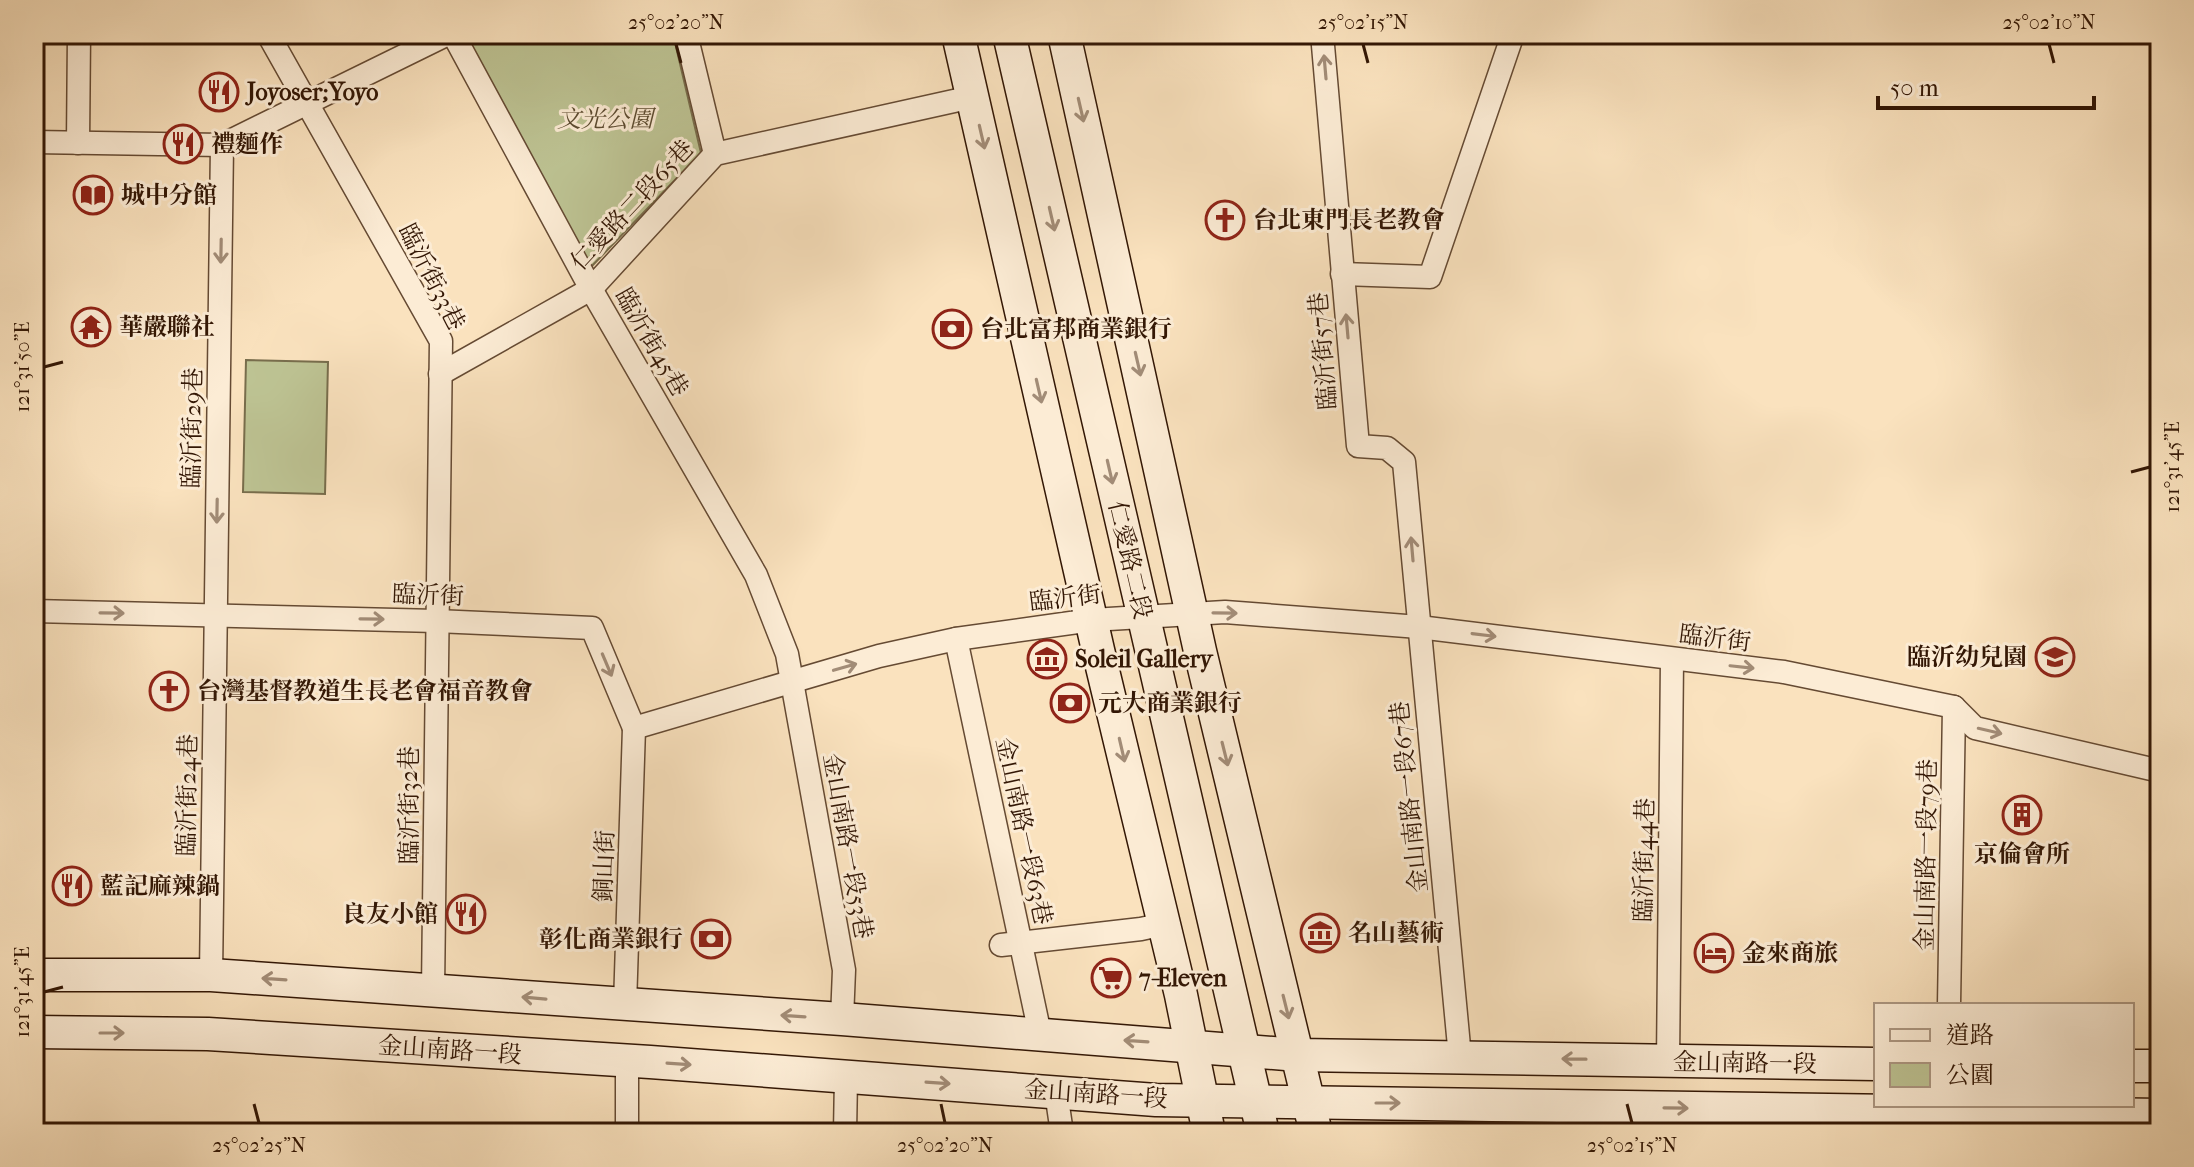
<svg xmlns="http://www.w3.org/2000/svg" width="2194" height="1167" font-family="'IM FELL French Canon','Noto Serif TC',serif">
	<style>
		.green { fill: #bdc393; stroke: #786d4c; stroke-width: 2 }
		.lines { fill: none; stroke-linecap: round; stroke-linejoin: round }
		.street-casing { stroke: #654a33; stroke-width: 25 }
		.secondary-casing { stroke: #331705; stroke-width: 35 }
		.street { stroke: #fcecd5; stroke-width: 22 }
		.secondary { stroke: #fcecd5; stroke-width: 32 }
		.oneway { stroke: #a28c77 }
		.ticks { fill: none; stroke: #331705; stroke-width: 3 }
		.labels { text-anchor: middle; stroke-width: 6; stroke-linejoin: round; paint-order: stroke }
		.poi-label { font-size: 24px; font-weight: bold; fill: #331705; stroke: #fcecd5; text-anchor: start }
		.park-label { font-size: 24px; font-style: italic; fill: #5c4b30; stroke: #fcecd5 }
		.street-label { font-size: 24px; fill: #331705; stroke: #fcecd5 }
		.neatline { fill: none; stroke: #331705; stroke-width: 3 }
		.ticks-label { font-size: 20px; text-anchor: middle; fill: #331705 }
	</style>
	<rect width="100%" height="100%" fill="#fae2be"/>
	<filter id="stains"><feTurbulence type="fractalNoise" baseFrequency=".0025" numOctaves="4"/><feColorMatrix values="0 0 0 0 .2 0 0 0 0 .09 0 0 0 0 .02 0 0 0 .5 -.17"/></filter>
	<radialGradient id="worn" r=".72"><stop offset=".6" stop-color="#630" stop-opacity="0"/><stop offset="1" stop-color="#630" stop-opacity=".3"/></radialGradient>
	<!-- green -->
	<g class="green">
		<polygon points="461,34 673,34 701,153 590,268"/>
		<polygon points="246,360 328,362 325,494 243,492"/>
	</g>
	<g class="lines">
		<defs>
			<g id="street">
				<polyline points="268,34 441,341 433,990"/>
				<polyline points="453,34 591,289 756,575 787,654 844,970 842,1019"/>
				<polyline points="686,34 715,154"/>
				<polyline points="1322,34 1358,446 1387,448 1404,462 1460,1057"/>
				<polyline points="34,142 222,145 448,34"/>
				<polyline points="78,143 79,34"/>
				<polyline points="1342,274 1430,277 1513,34"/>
				<polyline points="440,374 591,289 715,154 972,97"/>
				<polyline points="34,611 436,621 592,628 634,728 879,656 956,639 1092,620 1225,612 1419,627 1784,672 1954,707 1975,728 2160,771"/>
				<polyline points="956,639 1040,1034"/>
				<polyline points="1001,945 1141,929 1164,924"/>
				<polyline points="211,975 222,145"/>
				<polyline points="625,1005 634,728"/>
				<polyline points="1949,1005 1954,707"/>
				<polyline points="1668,1062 1672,659"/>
				<polyline points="1056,1092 1062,1133"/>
				<polyline points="627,1133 627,1060"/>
				<polyline points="845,1133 846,1077"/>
			</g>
			<g id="secondary">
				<polyline points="958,34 1098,650 1181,995 1209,1133"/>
				<polyline points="1009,34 1263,1133"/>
				<polyline points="1064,34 1200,651 1316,1133"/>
				<polyline points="34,975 211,975 842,1019 1298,1055 1876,1064"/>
				<polyline points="34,1032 208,1034 650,1062 1156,1100 2160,1115"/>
				<polyline points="2132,1066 2160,1066"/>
			</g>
		</defs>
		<!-- street casing -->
		<use href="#street" class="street-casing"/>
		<!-- secondary casing -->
		<use href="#secondary" class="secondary-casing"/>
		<!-- street -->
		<use href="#street" class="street"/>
		<!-- secondary -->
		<use href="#secondary" class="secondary"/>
	</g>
	<!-- one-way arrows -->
	<defs><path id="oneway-shaft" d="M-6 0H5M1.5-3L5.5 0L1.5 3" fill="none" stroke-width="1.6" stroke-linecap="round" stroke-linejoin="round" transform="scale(2)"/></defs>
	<g class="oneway">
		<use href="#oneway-shaft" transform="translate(1325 67) rotate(-95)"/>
		<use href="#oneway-shaft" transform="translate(1081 110) rotate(77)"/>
		<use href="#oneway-shaft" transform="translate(982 137) rotate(77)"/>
		<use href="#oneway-shaft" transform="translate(1052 219) rotate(77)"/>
		<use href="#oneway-shaft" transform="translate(221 251) rotate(91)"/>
		<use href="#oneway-shaft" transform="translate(1347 326) rotate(-95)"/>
		<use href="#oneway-shaft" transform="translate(1138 364) rotate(77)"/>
		<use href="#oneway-shaft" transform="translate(1039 391) rotate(77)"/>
		<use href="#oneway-shaft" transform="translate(1110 472) rotate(77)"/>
		<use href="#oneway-shaft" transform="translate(217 511) rotate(91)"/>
		<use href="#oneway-shaft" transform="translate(1412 549) rotate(-95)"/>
		<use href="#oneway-shaft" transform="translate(112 613) rotate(1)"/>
		<use href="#oneway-shaft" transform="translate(1225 613) rotate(1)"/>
		<use href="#oneway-shaft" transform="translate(372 619) rotate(1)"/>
		<use href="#oneway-shaft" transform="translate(1484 635) rotate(7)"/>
		<use href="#oneway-shaft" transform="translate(607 665) rotate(67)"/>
		<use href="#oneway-shaft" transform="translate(845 667) rotate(-16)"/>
		<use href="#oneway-shaft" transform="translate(1742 667) rotate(6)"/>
		<use href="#oneway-shaft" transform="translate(1990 731) rotate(13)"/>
		<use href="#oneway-shaft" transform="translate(1122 750) rotate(77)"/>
		<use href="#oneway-shaft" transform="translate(1225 754) rotate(76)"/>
		<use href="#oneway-shaft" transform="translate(274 979) rotate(-176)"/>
		<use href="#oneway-shaft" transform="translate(534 998) rotate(-175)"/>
		<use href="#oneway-shaft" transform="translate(1286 1007) rotate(76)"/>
		<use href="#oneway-shaft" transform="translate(793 1016) rotate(-176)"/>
		<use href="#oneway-shaft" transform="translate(112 1033)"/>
		<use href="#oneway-shaft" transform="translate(1136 1041) rotate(-176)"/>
		<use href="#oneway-shaft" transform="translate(1574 1059) rotate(-179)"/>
		<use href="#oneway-shaft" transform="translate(679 1064) rotate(4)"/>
		<use href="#oneway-shaft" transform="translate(938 1083) rotate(4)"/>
		<use href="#oneway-shaft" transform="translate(1388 1103)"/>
		<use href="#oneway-shaft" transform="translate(1676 1108) rotate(1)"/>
	</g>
	<!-- ticks -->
	<path class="ticks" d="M676,44L681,63M1363,44L1368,63M2049,44L2054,63M44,367L63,362M2131,472L2150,467M44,992L63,987M254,1104L259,1123M941,1104L945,1123M1627,1104L1632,1123"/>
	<!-- icons -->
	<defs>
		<symbol id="restaurant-ring" viewBox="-11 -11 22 22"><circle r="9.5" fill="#fcecd5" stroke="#8f2418" stroke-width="1.5"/><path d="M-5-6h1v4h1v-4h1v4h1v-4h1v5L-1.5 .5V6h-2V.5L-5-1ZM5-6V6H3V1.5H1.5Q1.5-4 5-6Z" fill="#8f2418"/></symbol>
		<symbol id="library-ring" viewBox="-11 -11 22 22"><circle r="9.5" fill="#fcecd5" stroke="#8f2418" stroke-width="1.5"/><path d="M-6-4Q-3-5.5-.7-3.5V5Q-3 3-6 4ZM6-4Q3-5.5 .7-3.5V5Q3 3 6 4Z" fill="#8f2418"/></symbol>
		<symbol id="church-ring" viewBox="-11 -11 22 22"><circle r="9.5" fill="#fcecd5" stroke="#8f2418" stroke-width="1.5"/><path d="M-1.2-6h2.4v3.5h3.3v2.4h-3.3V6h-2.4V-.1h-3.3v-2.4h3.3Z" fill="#8f2418"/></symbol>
		<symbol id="temple-ring" viewBox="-11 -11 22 22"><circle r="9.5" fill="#fcecd5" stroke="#8f2418" stroke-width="1.5"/><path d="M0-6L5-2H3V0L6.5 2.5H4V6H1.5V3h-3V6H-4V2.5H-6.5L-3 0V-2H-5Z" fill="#8f2418"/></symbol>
		<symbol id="bank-ring" viewBox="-11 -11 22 22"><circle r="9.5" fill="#fcecd5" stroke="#8f2418" stroke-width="1.5"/><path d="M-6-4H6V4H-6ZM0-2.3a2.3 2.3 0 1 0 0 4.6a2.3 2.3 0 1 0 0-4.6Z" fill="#8f2418"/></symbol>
		<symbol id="school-ring" viewBox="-11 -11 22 22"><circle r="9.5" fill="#fcecd5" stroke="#8f2418" stroke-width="1.5"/><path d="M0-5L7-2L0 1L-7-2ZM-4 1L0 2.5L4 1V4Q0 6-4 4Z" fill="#8f2418"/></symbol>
		<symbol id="museum-ring" viewBox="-11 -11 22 22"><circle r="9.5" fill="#fcecd5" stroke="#8f2418" stroke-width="1.5"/><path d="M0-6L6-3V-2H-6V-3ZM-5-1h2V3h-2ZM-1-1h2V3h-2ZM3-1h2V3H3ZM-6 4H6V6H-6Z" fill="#8f2418"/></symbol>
		<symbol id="building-ring" viewBox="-11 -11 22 22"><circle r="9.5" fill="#fcecd5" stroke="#8f2418" stroke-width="1.5"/><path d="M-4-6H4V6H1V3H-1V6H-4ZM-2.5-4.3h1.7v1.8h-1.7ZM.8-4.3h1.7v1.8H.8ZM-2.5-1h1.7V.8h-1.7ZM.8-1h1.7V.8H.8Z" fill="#8f2418"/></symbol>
		<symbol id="hotel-ring" viewBox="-11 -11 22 22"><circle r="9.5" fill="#fcecd5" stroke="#8f2418" stroke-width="1.5"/><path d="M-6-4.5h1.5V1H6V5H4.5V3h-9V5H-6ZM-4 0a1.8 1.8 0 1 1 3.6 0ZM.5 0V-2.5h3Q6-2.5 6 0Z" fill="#8f2418"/></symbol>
		<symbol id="supermarket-ring" viewBox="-11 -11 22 22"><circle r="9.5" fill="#fcecd5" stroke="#8f2418" stroke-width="1.5"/><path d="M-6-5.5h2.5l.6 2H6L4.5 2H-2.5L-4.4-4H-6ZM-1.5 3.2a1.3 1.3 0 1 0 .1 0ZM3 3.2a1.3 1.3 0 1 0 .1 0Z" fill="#8f2418"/></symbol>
	</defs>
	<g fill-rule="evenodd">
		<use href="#restaurant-ring" x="197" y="70" width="44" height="44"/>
		<use href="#restaurant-ring" x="161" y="122" width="44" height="44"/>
		<use href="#library-ring" x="71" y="173" width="44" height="44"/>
		<use href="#church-ring" x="1203" y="198" width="44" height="44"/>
		<use href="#temple-ring" x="69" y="305" width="44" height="44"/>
		<use href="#bank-ring" x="930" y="307" width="44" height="44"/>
		<use href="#school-ring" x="2033" y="635" width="44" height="44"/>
		<use href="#museum-ring" x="1025" y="637" width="44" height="44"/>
		<use href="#church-ring" x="147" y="669" width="44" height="44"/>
		<use href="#bank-ring" x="1048" y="681" width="44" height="44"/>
		<use href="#building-ring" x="2000" y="793" width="44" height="44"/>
		<use href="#restaurant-ring" x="50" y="864" width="44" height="44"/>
		<use href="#restaurant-ring" x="444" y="892" width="44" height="44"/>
		<use href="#museum-ring" x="1298" y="911" width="44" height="44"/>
		<use href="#bank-ring" x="689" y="917" width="44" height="44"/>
		<use href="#hotel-ring" x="1692" y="931" width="44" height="44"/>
		<use href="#supermarket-ring" x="1089" y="956" width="44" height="44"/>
	</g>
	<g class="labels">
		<!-- poi labels -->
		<g class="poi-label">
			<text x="247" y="100">Joyoser;Yoyo</text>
			<text x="211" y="152">禮麵作</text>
			<text x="121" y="203">城中分館</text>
			<text x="1253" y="228">台北東門長老教會</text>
			<text x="119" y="335">華嚴聯社</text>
			<text x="980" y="337">台北富邦商業銀行</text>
			<text x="2027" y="665" text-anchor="end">臨沂幼兒園</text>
			<text x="1075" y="667">Soleil Gallery</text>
			<text x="197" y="699">台灣基督教道生長老會福音教會</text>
			<text x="1098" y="711">元大商業銀行</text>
			<text x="2022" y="862" text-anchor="middle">京倫會所</text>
			<text x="100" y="894">藍記麻辣鍋</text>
			<text x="438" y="922" text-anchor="end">良友小館</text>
			<text x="1348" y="941">名山藝術</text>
			<text x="683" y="947" text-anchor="end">彰化商業銀行</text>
			<text x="1742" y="961">金來商旅</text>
			<text x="1139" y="986">7-Eleven</text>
		</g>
		<!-- park labels -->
		<g class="park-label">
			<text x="605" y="127">文光公園</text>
		</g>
		<!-- street labels -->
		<g class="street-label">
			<text transform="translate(632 205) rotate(-47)" y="8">仁愛路二段65巷</text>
			<text transform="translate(432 277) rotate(63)" y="8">臨沂街33巷</text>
			<text transform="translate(652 342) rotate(60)" y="8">臨沂街45巷</text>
			<text transform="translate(1323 351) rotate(-95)" y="8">臨沂街57巷</text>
			<text transform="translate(192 428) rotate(-89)" y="8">臨沂街29巷</text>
			<text transform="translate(1130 560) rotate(77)" y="8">仁愛路二段</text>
			<text transform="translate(428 595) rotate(2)" y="8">臨沂街</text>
			<text transform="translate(1065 598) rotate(-7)" y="8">臨沂街</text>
			<text transform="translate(1715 638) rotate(7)" y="8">臨沂街</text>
			<text transform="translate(187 795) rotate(-89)" y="8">臨沂街24巷</text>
			<text transform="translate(1409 797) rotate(-96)" y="8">金山南路一段67巷</text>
			<text transform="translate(409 805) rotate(-90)" y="8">臨沂街32巷</text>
			<text transform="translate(1024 831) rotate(78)" y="8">金山南路一段63巷</text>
			<text transform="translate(848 846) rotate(80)" y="8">金山南路一段53巷</text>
			<text transform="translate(1926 855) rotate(-89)" y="8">金山南路一段79巷</text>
			<text transform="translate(1644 860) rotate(-89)" y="8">臨沂街44巷</text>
			<text transform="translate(604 866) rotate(-88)" y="8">銅山街</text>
			<text transform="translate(450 1050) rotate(4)" y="8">金山南路一段</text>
			<text transform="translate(1745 1063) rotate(1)" y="8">金山南路一段</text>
			<text transform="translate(1096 1094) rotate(4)" y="8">金山南路一段</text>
		</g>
	</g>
	<!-- margin -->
	<rect width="2194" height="1167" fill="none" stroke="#fae2be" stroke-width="88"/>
	<!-- legend -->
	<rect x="1874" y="1003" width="260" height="104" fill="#fcecd5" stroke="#ac9782" stroke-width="2"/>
	<rect x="1890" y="1029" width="40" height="12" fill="#fcecd5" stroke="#ac9782" stroke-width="2"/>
	<text x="1946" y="1043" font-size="24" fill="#331705">道路</text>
	<rect x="1890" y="1063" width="40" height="24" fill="#bdc393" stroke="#ac9782" stroke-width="2"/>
	<text x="1946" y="1083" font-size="24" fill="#331705">公園</text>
	<!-- scale -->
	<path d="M1878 96v12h216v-12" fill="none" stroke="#331705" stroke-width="4"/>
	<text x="1890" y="96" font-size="24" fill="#331705" stroke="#fcecd5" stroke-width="6" paint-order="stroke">50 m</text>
	<rect x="44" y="44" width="2106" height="1079" class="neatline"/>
	<g class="ticks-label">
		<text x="676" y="29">25°02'20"N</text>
		<text x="1363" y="29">25°02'15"N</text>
		<text x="2049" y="29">25°02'10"N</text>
		<text transform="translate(22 367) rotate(-90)" y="7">121°31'50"E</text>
		<text transform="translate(2172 467) rotate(-90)" y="7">121°31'45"E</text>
		<text transform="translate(22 992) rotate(-90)" y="7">121°31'45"E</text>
		<text x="259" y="1152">25°02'25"N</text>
		<text x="945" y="1152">25°02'20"N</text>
		<text x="1632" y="1152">25°02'15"N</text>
	</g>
	<rect width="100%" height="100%" filter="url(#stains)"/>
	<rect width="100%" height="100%" fill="url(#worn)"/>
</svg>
